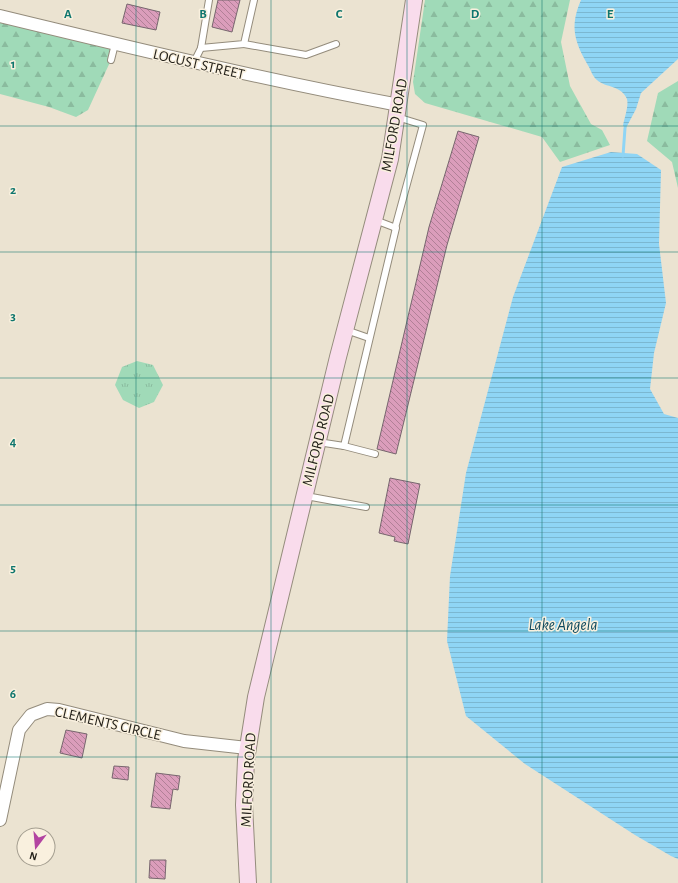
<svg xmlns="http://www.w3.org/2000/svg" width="678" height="883" font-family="'Alegreya Sans',sans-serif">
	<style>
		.grass { fill: url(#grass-tufts) }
		.forest { fill: url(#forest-firs) }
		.water { fill: url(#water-rules) }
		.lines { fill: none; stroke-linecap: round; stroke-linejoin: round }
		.stream { stroke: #8fd5f5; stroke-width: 3 }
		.building { fill: url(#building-back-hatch); stroke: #77666e }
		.lane-casing { stroke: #948c7c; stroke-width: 8 }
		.street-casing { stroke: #948c7c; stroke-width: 14 }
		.secondary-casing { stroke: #948c7c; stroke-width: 18 }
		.lane { stroke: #fff; stroke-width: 6 }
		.street { stroke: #fff; stroke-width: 12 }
		.secondary { stroke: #f9dcec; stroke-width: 16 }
		.grid { fill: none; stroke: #0f766e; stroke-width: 1; stroke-opacity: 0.55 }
		.labels { text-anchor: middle; stroke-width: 3; stroke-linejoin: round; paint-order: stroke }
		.street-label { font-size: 15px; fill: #25221b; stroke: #f9f0de }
		.water-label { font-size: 16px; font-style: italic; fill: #0d495e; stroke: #f9f0de }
		.grid-label { font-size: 13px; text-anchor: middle; font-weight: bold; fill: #0f766e; stroke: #f9f0de; stroke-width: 3; stroke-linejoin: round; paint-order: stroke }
	</style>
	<defs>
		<pattern id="grass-tufts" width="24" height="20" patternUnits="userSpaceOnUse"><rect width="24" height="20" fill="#a0dab8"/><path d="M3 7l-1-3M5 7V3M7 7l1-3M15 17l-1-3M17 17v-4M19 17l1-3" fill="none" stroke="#8abb9e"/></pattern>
		<pattern id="forest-firs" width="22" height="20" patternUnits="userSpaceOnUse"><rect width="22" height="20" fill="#a0dab8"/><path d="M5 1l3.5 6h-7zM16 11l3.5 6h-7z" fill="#8abb9e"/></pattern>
		<pattern id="water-rules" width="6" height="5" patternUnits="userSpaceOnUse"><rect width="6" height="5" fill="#8fd5f5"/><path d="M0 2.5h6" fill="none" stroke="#7bb7d1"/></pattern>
		<pattern id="building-back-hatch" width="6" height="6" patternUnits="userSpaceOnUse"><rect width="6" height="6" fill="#db9dbb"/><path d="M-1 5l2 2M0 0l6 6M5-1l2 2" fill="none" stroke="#b18097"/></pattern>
	</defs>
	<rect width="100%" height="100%" fill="#ebe3d1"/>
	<!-- grass -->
	<polygon class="grass" points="137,361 153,365 163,385 154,402 139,408 123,400 115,385 122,367"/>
	<!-- forest -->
	<g class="forest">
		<polygon points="425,0 570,0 561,42 570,86 591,124 602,130 610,145 560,162 542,137 425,103 415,94 413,82"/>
		<polygon points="0,16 115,44 111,60 88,110 76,117 49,107 0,94"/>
		<polygon points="678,81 678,188 672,162 647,141 658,93"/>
	</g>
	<!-- water -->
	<g class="water">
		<path d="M581,0H678V59L641,93L636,109L626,128L623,126C624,119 629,106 627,99C621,85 606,88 597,80C593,77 591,71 589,67C575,43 569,27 581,0Z"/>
		<polygon points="611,152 637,154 661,170 659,244 666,303 654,353 650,389 664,414 678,418 678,859 671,856 635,835 525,764 466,716 447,641 450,576 466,473 513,297 562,167"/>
	</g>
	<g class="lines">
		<!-- stream -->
		<polyline class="stream" points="623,156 625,128"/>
	</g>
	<!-- building -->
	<g class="building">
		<polygon points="218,0 240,0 232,32 212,27"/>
		<polygon points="127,4 160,12 156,30 122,23"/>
		<polygon points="458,131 479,137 447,245 396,454 377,449 429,227"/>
		<polygon points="390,478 420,484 408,544 394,541 395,537 379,533"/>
		<polygon points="66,730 87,734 82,758 60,753"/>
		<polygon points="114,766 129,767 128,780 112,778"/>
		<polygon points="156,773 180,776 178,790 173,789 170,809 151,807"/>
		<polygon points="150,860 166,860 165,879 149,878"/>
	</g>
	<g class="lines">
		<defs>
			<g id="lane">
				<polyline points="244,44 306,55 336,44"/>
				<polyline points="201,48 244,44 254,0"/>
				<polyline points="111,60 115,44"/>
				<polyline points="194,62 201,48 209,0"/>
				<polyline points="395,228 423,125 397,117"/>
				<polyline points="346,330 369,338"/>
				<polyline points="318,442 344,446 375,454"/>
				<polyline points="344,446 396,228 375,220"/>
				<polyline points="306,496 366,507"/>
			</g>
			<g id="street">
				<path d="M0,16C132,48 265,80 399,105"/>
				<polyline points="0,820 19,730 31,715 47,709 59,710 184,741 247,748"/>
			</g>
			<polyline id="secondary" points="248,883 244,805 246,760 256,697 338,357 390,159 414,0"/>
		</defs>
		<!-- lane casing -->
		<use href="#lane" class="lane-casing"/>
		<!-- street casing -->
		<use href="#street" class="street-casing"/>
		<!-- secondary casing -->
		<use href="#secondary" class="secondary-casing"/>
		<!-- lane -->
		<use href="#lane" class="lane"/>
		<!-- street -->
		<use href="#street" class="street"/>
		<!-- secondary -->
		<use href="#secondary" class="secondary"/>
	</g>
	<!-- grid -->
	<path class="grid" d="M136,0V883M271,0V883M407,0V883M542,0V883M0,126H678M0,252H678M0,378H678M0,505H678M0,631H678M0,757H678"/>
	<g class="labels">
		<!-- street labels -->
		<g class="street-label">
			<text transform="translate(199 64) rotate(13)" y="5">LOCUST STREET</text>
			<text transform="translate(394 125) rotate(-80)" y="5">MILFORD ROAD</text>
			<text transform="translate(318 440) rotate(-76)" y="5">MILFORD ROAD</text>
			<text transform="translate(108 723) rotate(13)" y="5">CLEMENTS CIRCLE</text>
			<text transform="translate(248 780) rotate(-87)" y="5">MILFORD ROAD</text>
		</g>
		<!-- water labels -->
		<g class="water-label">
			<text x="563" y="630">Lake Angela</text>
		</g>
	</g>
	<g class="grid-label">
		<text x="68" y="18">A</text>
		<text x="203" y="18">B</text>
		<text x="339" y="18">C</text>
		<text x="475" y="18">D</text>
		<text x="610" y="18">E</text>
		<text x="13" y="68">1</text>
		<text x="13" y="194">2</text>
		<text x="13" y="320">3</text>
		<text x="13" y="446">4</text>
		<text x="13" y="572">5</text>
		<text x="13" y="698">6</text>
	</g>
	<!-- north arrow -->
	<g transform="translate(36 847) rotate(196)"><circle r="19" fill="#f9f0de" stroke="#a49e90"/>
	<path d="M0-3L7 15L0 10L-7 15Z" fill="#b344a1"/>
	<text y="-6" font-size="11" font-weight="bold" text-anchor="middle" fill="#25221b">N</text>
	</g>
</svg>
